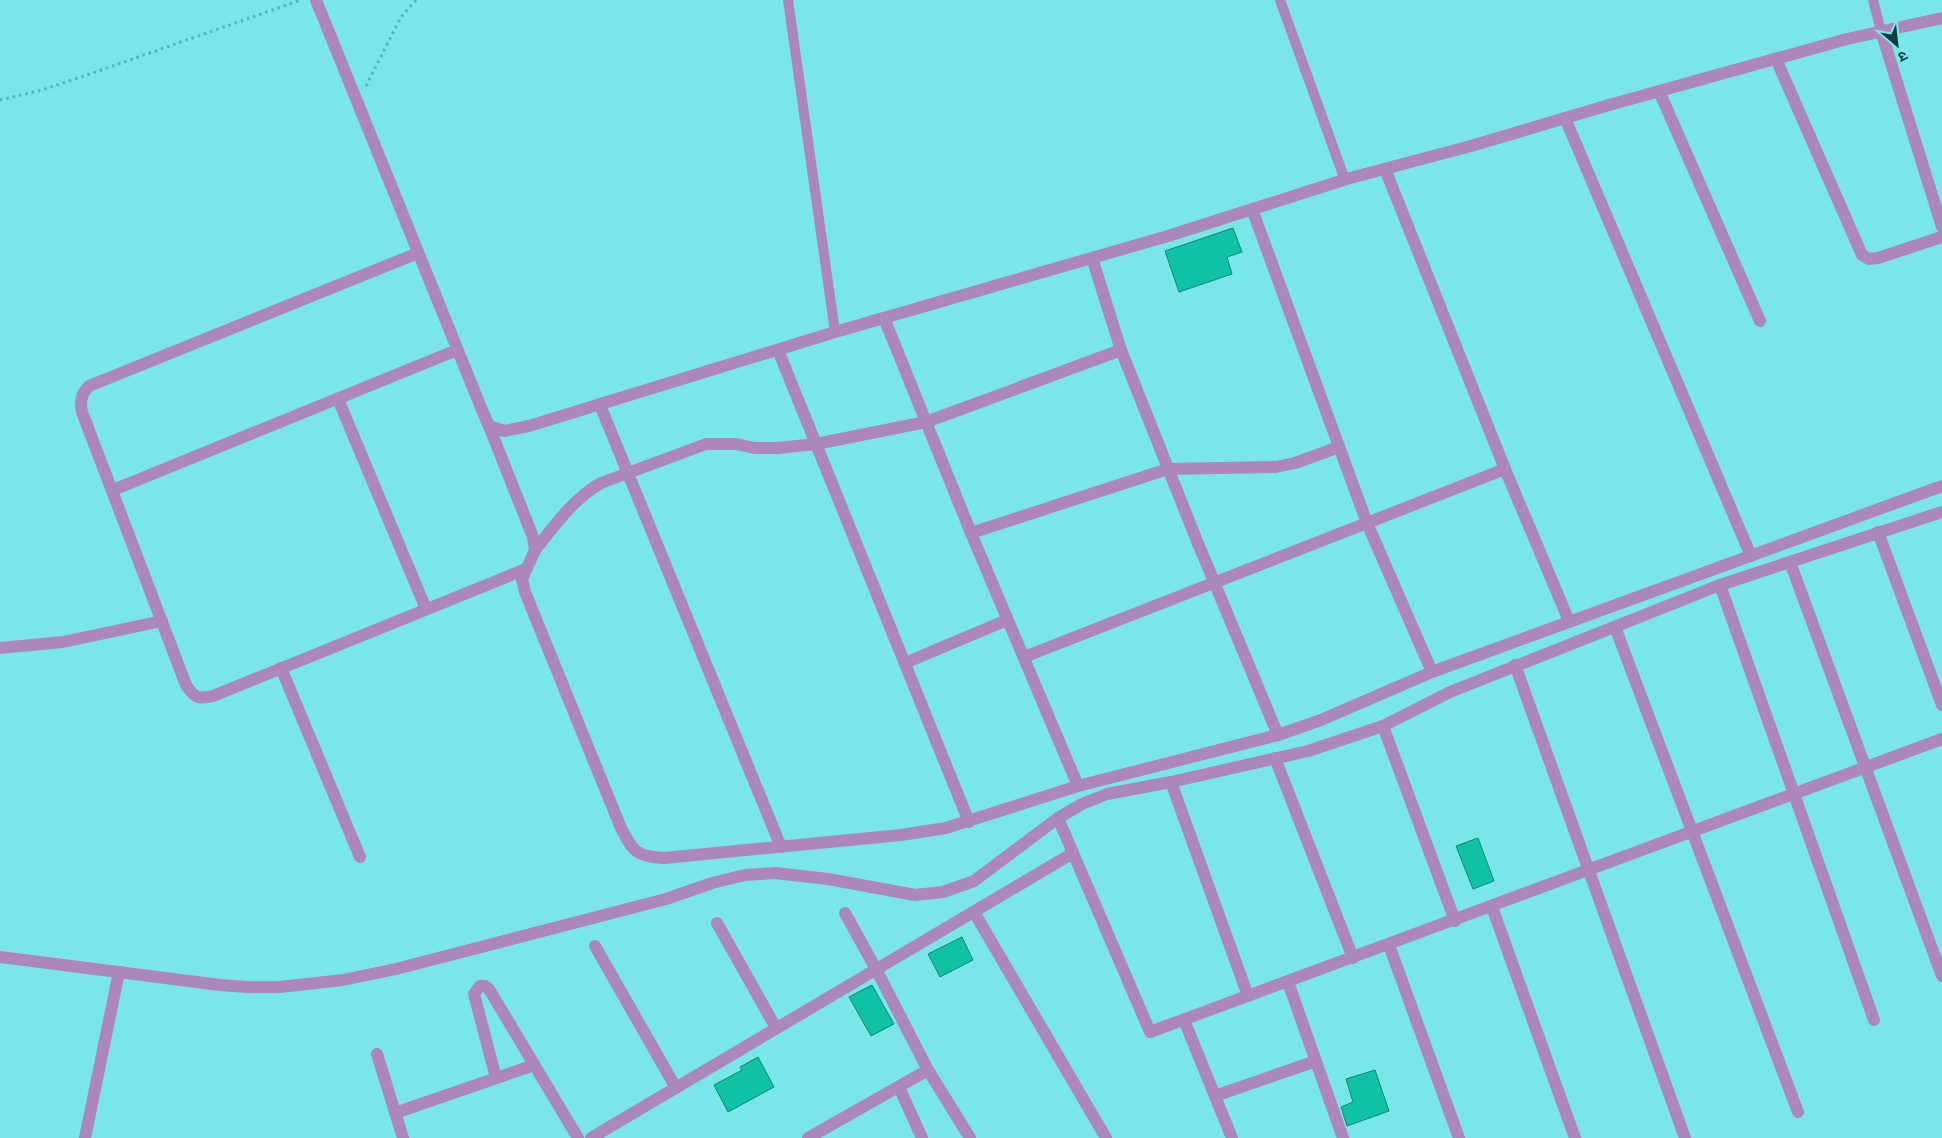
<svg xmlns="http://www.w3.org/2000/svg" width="1942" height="1138" font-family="Rubik,'Noto Sans Devanagari',sans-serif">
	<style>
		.building { fill: #0fc1a5; stroke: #0f8875 }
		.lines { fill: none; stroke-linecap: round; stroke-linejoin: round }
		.path { stroke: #58b3b5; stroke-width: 3; stroke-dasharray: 2.5 4; stroke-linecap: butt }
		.lane { stroke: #ad86ba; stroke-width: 10 }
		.street { stroke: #ad86ba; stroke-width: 12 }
	</style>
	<rect width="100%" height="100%" fill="#79e7ea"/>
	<!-- building -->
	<g class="building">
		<polygon points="1233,228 1242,252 1227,257 1232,274 1179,292 1165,251"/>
		<polygon points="1478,838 1494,881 1473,889 1456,846"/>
		<polygon points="962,937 973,960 940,977 928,954"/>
		<polygon points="872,985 894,1024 871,1036 849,997"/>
		<polygon points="758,1057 774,1087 728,1112 714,1085 742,1070 740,1067"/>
		<polygon points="1375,1070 1389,1111 1347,1126 1341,1107 1353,1102 1346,1079"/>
	</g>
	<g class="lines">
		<!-- path -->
		<g class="path">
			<polyline points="366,86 401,17 416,0"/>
			<polyline points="0,100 42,90 81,77 301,0"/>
		</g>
		<!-- lane -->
		<g class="lane">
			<polyline points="788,0 835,332"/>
			<polyline points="1280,0 1345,180"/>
			<polyline points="1873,0 1881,31"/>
		</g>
		<!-- street -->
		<g class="street">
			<polyline points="316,0 482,410 489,426 504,431 529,426 835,332 1168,236 1350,178 1471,146 1602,107 1847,39 1942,18"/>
			<polyline points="1881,31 1942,227"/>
			<polyline points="1776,59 1862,255 1869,259 1878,258 1942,237"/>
			<polyline points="1659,91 1760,321"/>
			<polyline points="1565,118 1751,556"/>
			<polyline points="1385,169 1505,469 1569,621"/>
			<polyline points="1252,209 1367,523 1432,672"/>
			<path d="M418,253L89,386C81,394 80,401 82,412L186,685C194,697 198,700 213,696L526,569"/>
			<polyline points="1092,258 1121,350 1197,541 1278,735"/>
			<polyline points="884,318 971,533 1078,786"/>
			<polyline points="778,350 969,822"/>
			<polyline points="338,399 426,609"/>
			<polyline points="600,405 781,847"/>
			<path d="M489,426L533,537L535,550L522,579L525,592L621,828C633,851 636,857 664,858L901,835L946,828L1078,786L1278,735L1321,720L1432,672L1942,486"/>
			<polyline points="113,490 457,350"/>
			<polyline points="1878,532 1942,705"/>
			<polyline points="971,533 1168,469 1276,467 1295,463 1339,447"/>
			<path d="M535,550C556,524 573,499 601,483L706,444H736L755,448H778L816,444L926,422L1121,350"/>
			<polyline points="1790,562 1942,976"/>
			<polyline points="1720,585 1874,1020"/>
			<polyline points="1615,627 1798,1112"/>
			<polyline points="0,648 63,642 162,621"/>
			<polyline points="1024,657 1505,469"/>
			<polyline points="905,663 1007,620"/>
			<polyline points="1515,665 1685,1138"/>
			<polyline points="281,668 360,857"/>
			<polyline points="1383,726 1455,921"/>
			<polyline points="1275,758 1353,958"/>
			<polyline points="1171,782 1248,996"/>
			<polyline points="1058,818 1150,1032 1942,739"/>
			<polyline points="1492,907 1575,1138"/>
			<polyline points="974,912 1106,1138"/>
			<polyline points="845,913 876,969 928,1070 970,1138"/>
			<polyline points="717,923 776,1028"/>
			<polyline points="1389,945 1459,1138"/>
			<polyline points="595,946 676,1088"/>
			<polyline points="0,957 220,985 247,987 280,987 343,980 396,969 666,899 712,883 745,875 775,873 828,879 915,895 943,892 974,881 1058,818 1082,804 1107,794 1171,782 1308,751 1383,726 1450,692 1720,585 1942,512"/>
			<polyline points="1288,982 1343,1138"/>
			<polyline points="1184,1020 1232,1138"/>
			<polyline points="377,1054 403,1138"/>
			<polyline points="496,1078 474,994 480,986 485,986 489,989 578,1138"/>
			<polyline points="899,1087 922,1138"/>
			<polyline points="1215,1096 1316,1061"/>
			<polyline points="395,1113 534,1065"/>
			<polyline points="85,1138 119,972"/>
			<polyline points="591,1138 1073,853"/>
			<polyline points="808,1138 928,1070"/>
		</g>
	</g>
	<!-- north arrow -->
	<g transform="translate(1897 45) rotate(152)" stroke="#79e7ea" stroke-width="4" paint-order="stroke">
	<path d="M0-4L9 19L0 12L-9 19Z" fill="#0c3e3f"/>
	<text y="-8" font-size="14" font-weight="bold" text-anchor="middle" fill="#0c3e3f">उ</text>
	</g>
</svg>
